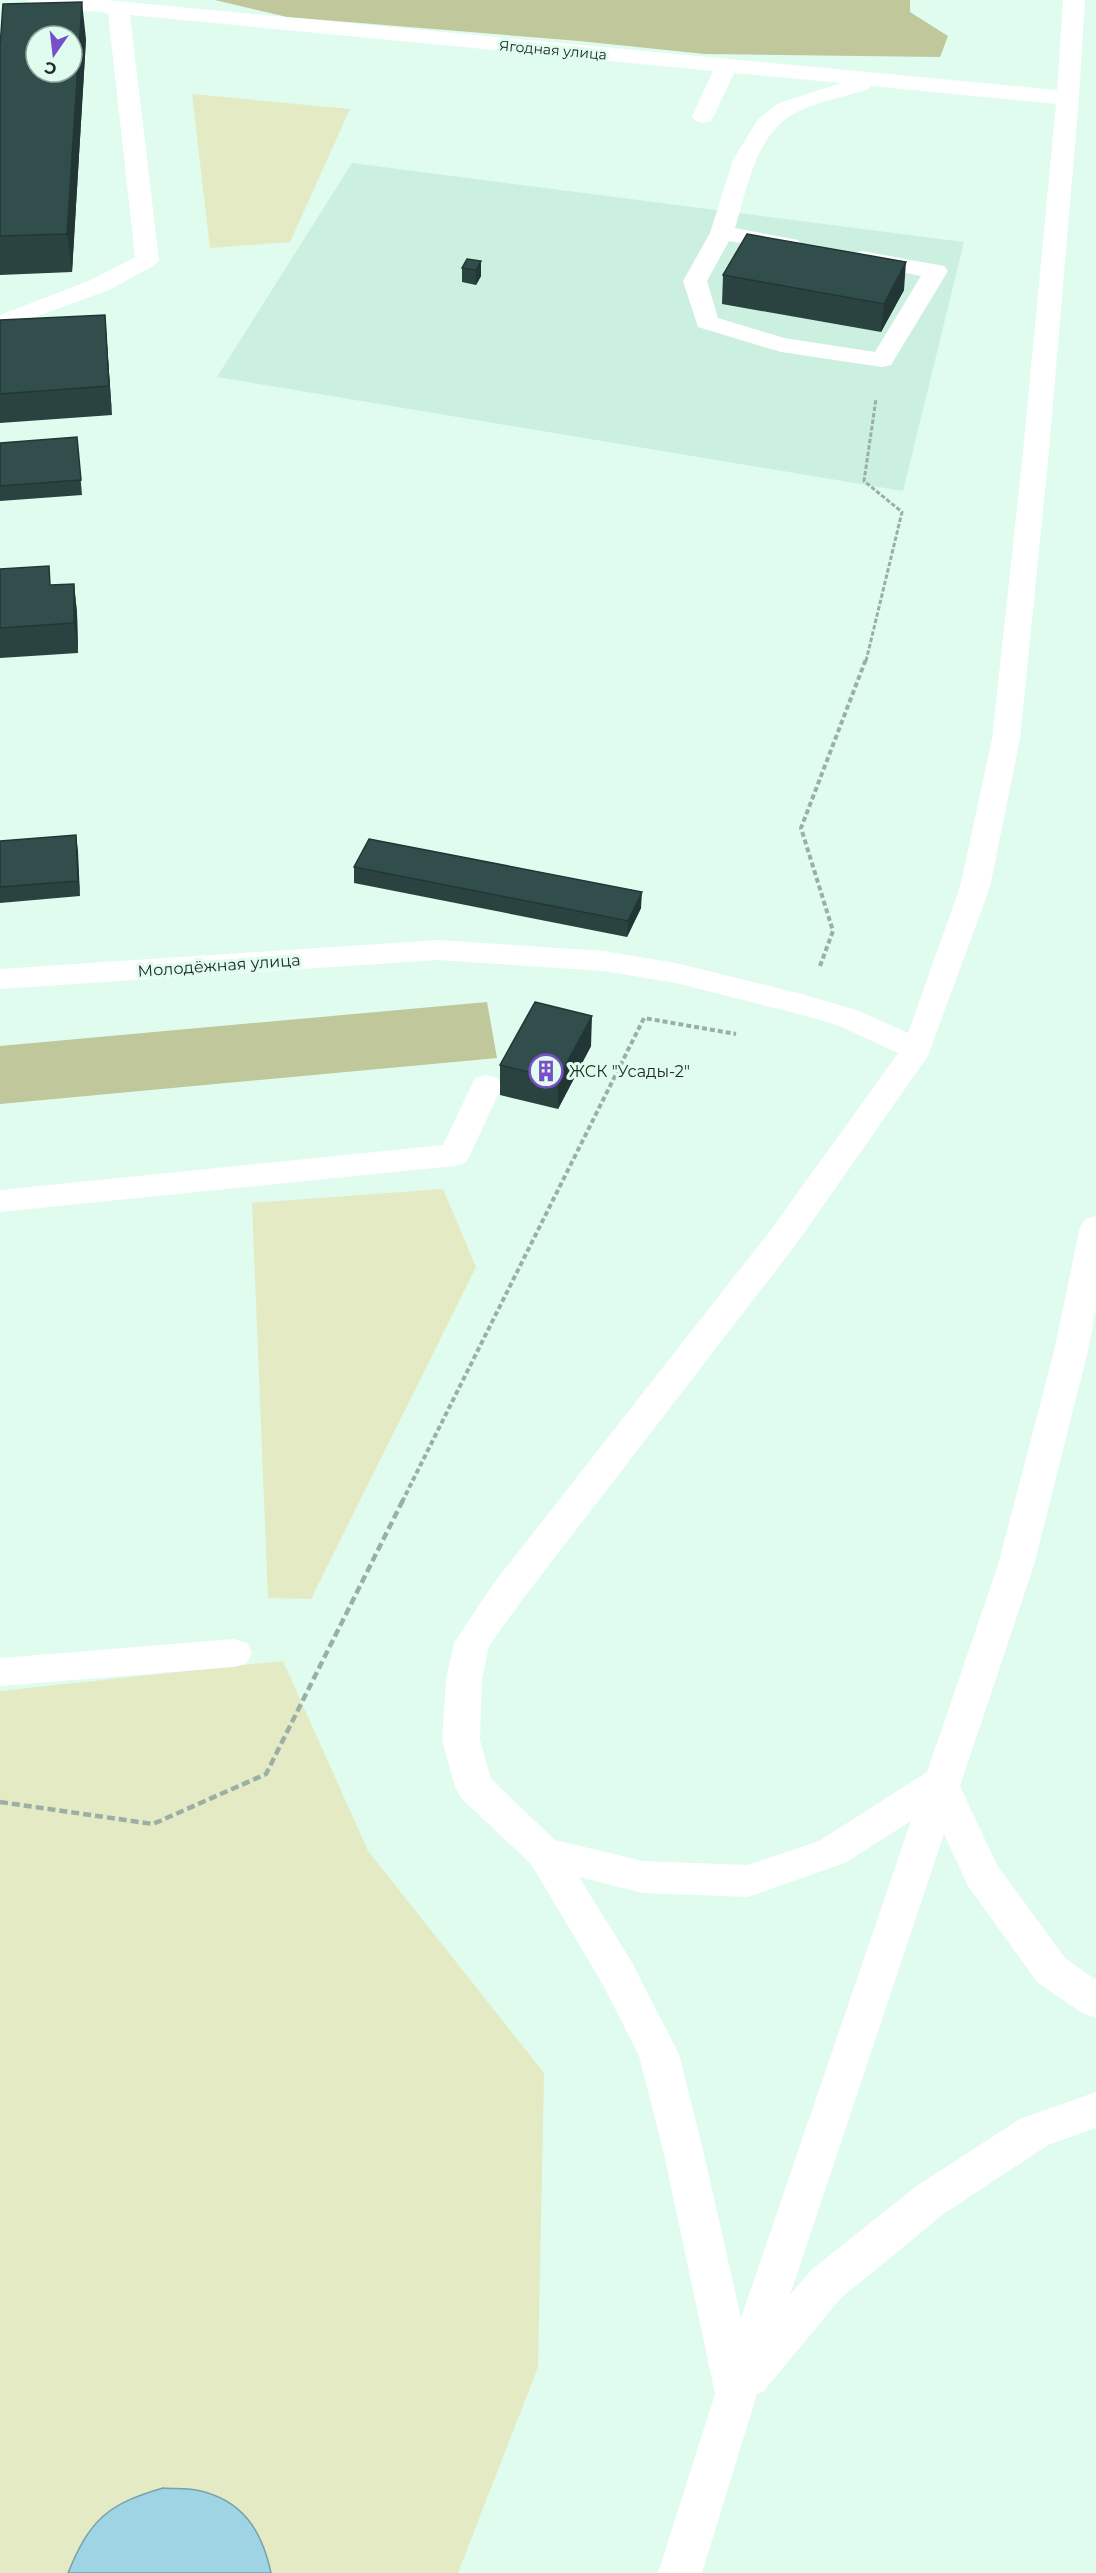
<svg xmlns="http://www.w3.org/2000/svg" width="1096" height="2573" font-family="Montserrat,sans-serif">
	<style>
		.built { fill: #ccf0df }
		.green { fill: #e4eac3 }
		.forest { fill: #c0c79b }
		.water { fill: #9ed4e3; stroke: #78a1aa; stroke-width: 1.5 }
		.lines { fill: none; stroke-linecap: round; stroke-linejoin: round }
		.path-far2 { stroke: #9ab0a6; stroke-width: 3; stroke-dasharray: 4.5 2; stroke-linecap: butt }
		.path-far1 { stroke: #9ab0a6; stroke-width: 4; stroke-dasharray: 5 3; stroke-linecap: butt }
		.path { stroke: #9ab0a6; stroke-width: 4.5; stroke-dasharray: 8 4; stroke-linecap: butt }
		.minor { fill: #fff; fill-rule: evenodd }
		.wall { fill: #2a4341 }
		.shaded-wall { fill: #223735 }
		.building { fill: #314e4c; stroke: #223735; stroke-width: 1.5; fill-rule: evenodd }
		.labels { text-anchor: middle; stroke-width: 6; stroke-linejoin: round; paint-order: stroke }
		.far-street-label { font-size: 14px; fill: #202b26; stroke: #dffcee }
		.street-label { font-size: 16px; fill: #202b26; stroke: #dffcee }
		.poi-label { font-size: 16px; fill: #202b26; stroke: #dffcee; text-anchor: start }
	</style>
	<rect width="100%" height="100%" fill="#dffcee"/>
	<!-- built -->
	<polygon class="built" points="352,163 964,242 903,491 217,377"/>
	<!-- green -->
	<g class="green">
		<polygon points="192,94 350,109 290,242 210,248"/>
		<polygon points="443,1189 476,1267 311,1599 268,1598 252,1203"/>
		<polygon points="283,1661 368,1851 544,2073 538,2367 458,2573 0,2573 0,1691"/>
	</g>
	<!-- forest -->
	<g class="forest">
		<polygon points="215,0 910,0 910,12 948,36 940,57 705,54 579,41 287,17"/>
		<polygon points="487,1002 497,1058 0,1104 0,1046"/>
	</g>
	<!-- water -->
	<path class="water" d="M163,2488C174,2489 186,2488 196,2490C242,2499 262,2530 271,2573H68C90,2519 108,2504 163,2488Z"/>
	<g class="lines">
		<!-- path-far2 -->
		<polyline class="path-far2" points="866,661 902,512 864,481 876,399"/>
		<!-- path-far1 -->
		<g class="path-far1">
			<polyline points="820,966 833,931 801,828 866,659"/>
			<polyline points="402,1502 644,1018 736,1034"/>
		</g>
		<!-- path -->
		<polyline class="path" points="0,1802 153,1824 266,1774 403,1500"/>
		<!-- minor -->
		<g class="minor">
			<path d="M27,0H106L1057,90L1063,0H1085L1079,98L1048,462L1020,739L990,887L928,1056L797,1243L519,1604L489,1646L482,1679L480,1740L491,1779L555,1840L643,1861L748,1865L819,1841L927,1772L998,1565L1054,1351L1080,1227L1085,1219L1096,1216V1309L1088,1351L1034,1565L960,1786L997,1865L1065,1958L1096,1980V2018L1082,2013L1037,1982L968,1886L944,1834L790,2295L811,2270L915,2187L1020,2119L1096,2092V2128L1048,2145L945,2213L841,2298L763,2392L757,2394L702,2573H658L715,2394L664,2154L639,2056L602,1983L531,1864L461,1798L455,1787L442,1740L446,1679L454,1643L493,1584L773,1227L898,1053L837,1025L799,1014L676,983L604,971L438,960L0,989V969L438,940L604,951L676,963L805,995L859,1011L908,1033L960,887L992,739L1022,462L1056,104L871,86L869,89C847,96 813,103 795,113C755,135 747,189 735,228L798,240L802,245L798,250L790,252L729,241L707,281L718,318L784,338L875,352L921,276L854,263L850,258L854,253L862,251L944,266L948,271L894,360L891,365L882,367L781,352L698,327L683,281L710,233L733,160L758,119L779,103L841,83L734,73L714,116L711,121L703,123L695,121L692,116L713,71L130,15L159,260L155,265L109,290L0,330V315L91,280L135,257L108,13L38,6L30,5ZM911,1821L741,2318L704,2154L679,2054L630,1959L579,1877L643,1893L748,1897L845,1863Z"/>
			<polygon points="486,1075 497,1078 502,1086 470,1155 465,1163 454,1166 0,1212 0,1190 443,1145 475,1078"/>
			<polygon points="234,1639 247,1643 252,1653 247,1663 234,1667 0,1686 0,1658"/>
		</g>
	</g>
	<!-- wall -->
	<g class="wall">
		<polygon points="86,39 72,272 0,275 0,47"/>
		<polygon points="481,261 481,276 476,285 462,282 462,268"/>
		<polygon points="723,275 904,290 881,332 722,304"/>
		<polygon points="105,315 112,415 0,423 0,320"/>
		<polygon points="77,437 82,495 0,501 0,443"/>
		<polygon points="0,569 51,585 74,584 77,613 78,653 0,658"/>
		<polygon points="76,835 80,896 0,903 0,841"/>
		<polygon points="354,867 641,908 627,937 354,883"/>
		<polygon points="591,1046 558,1109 500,1095 500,1065"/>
	</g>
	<!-- shaded-wall -->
	<g class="shaded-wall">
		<polygon points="82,2 86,39 72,272 67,234"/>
		<polygon points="481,261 481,276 476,285 476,270"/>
		<polygon points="906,262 904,290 881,332 884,304"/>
		<polygon points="105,315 107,344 112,415 109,386"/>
		<polygon points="74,584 77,613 78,653 74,623"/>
		<polygon points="76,835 78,851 80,896 78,881"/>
		<polygon points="642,892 641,908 627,937 628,921"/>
		<polygon points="592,1016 591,1046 558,1109 558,1079"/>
	</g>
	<!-- building -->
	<g class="building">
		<path d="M82,2L67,234L0,236V47L3,4ZM36,36H72V72H36Z"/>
		<polygon points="747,234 906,262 884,304 723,275"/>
		<polygon points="467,259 481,261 476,270 462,268"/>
		<polygon points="105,315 109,386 0,394 0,320"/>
		<polygon points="77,437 81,480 0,486 0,443"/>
		<polygon points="49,566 50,585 74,584 74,623 0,628 0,569"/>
		<polygon points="76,835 78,881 0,887 0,841"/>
		<polygon points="369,839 642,892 628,921 354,867"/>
		<polygon points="535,1002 592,1016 558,1079 500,1065"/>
	</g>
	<!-- icons -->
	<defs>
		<symbol id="building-ring" viewBox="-11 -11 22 22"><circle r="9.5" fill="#dffcee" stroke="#7750c9" stroke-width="1.5"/><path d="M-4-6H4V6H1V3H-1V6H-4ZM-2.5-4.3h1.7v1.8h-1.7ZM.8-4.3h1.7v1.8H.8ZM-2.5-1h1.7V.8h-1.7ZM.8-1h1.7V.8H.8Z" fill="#7750c9"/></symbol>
	</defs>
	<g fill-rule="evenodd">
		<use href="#building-ring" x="527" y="1052" width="38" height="38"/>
	</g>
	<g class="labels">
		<!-- far-street labels -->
		<g class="far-street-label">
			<text transform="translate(553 50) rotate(5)" y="5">Ягодная улица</text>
		</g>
		<!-- street labels -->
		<g class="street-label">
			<text transform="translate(219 965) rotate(-4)" y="6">Молодёжная улица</text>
		</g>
		<!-- poi labels -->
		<g class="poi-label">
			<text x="569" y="1077">ЖСК "Усады-2"</text>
		</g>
	</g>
	<!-- north arrow -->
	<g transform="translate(54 54) rotate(194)"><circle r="28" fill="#dffcee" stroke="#93a89e" stroke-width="1.5"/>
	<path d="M0-4.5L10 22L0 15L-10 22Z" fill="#7750c9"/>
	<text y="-9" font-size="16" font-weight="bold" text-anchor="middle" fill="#202b26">С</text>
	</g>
</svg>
